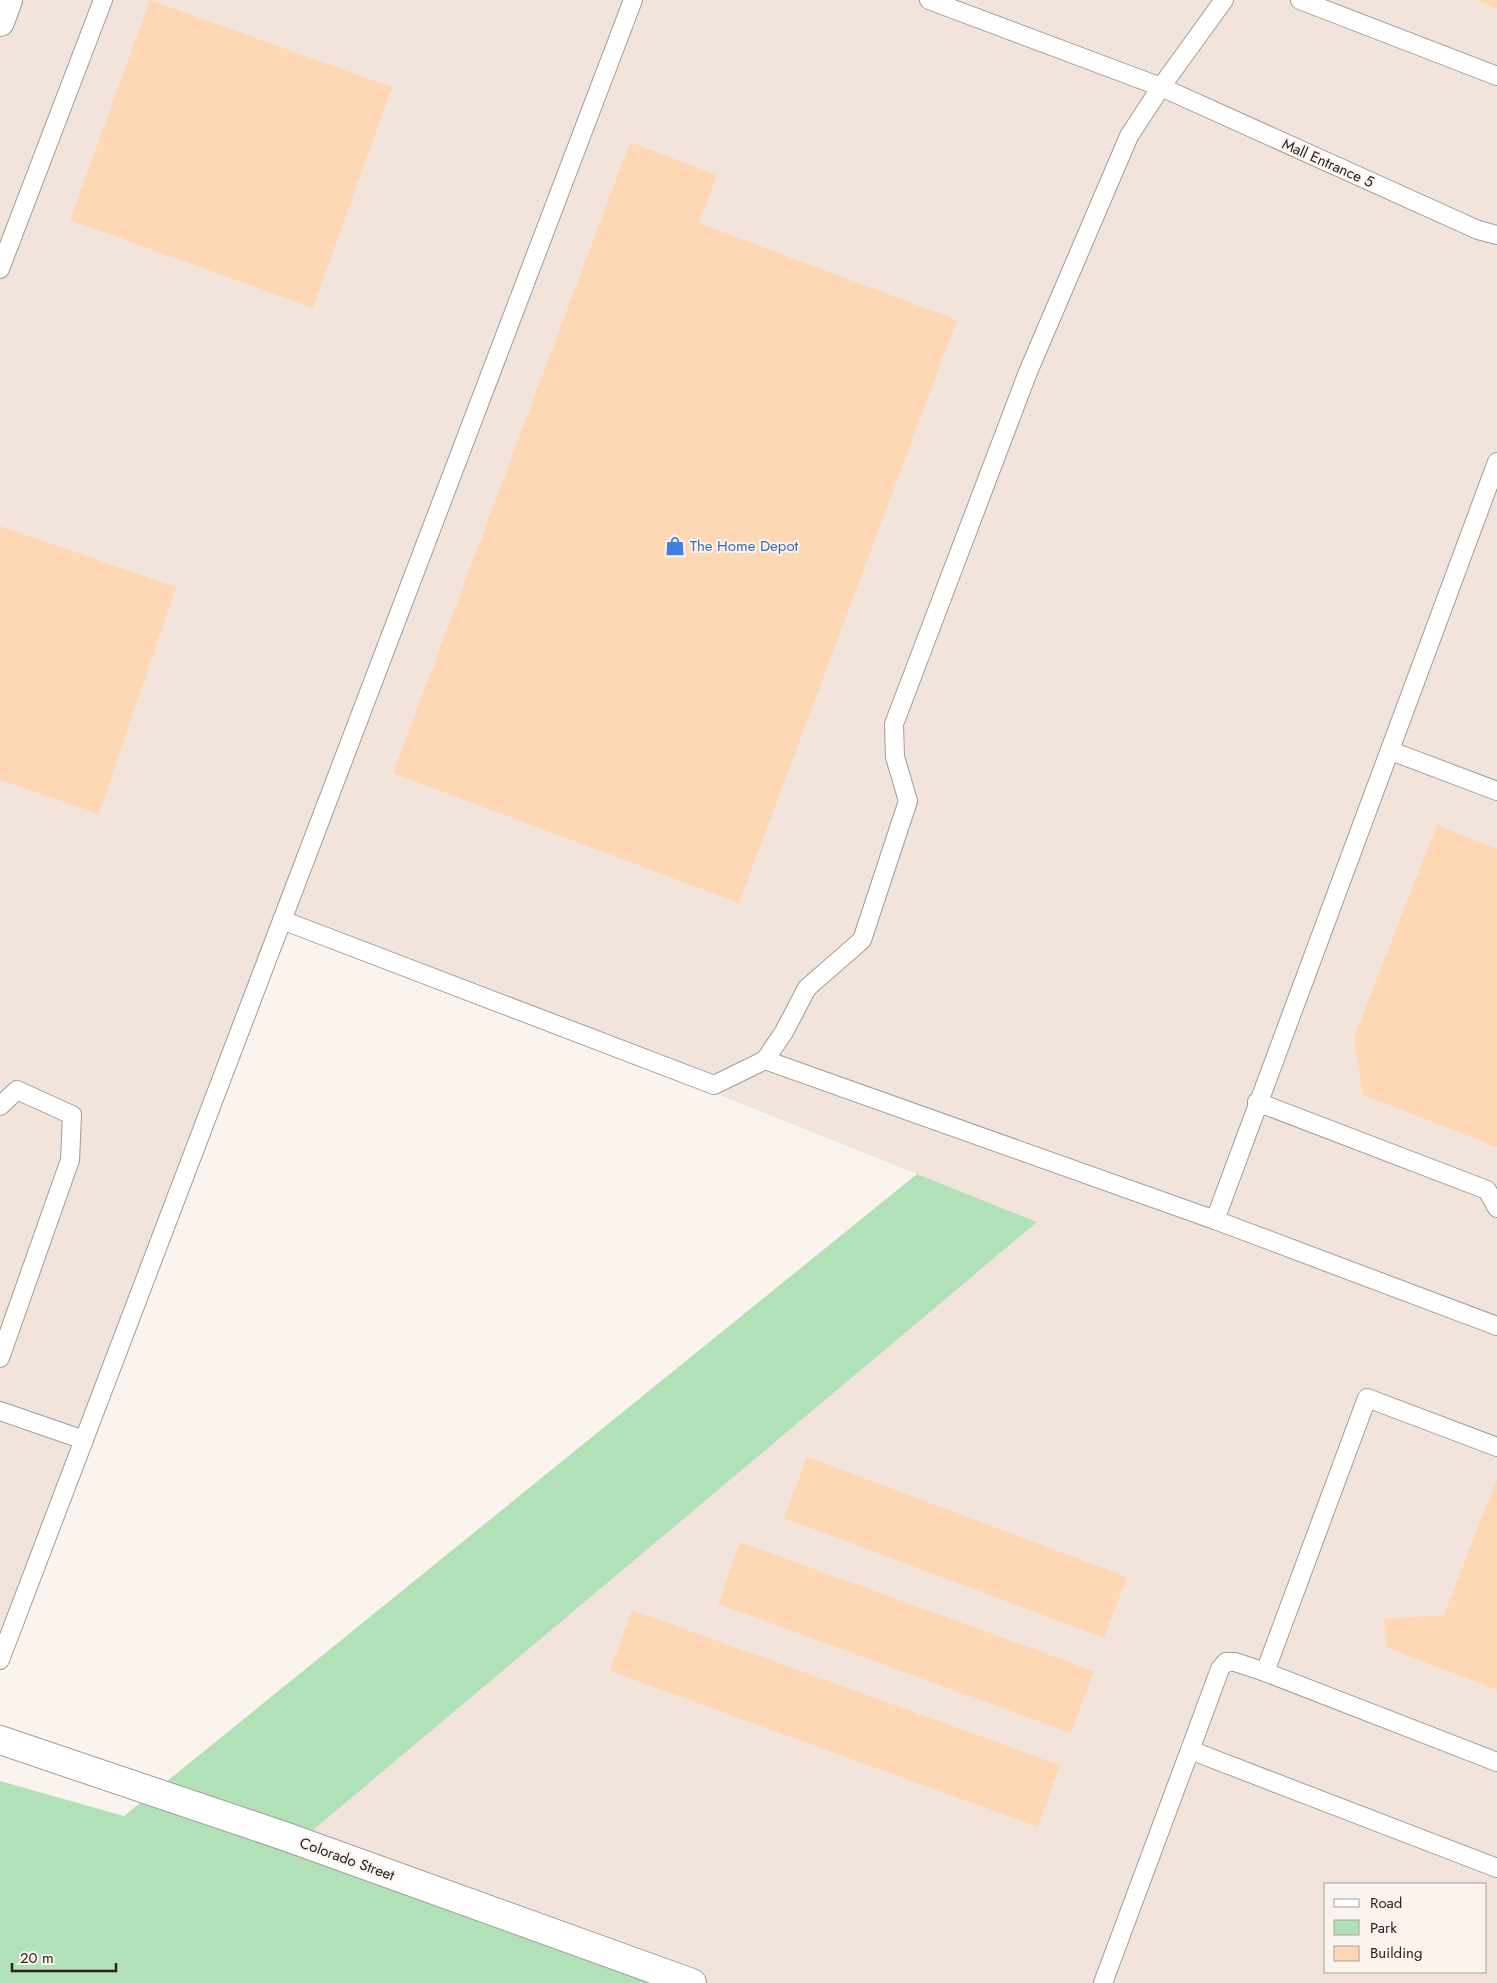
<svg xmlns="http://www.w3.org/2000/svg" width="1497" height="1983" font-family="Jost,sans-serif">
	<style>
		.built { fill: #f2e4da; fill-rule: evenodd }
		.green { fill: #b0e1b7 }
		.building { fill: #fed8b5 }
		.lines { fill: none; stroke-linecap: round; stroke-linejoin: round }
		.service-casing { stroke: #a39c97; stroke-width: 20 }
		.minor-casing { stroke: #a39c97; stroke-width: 30 }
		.tertiary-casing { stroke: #a39c97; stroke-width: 30 }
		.service { stroke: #fff; stroke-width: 18 }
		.minor { stroke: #fff; stroke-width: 28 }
		.tertiary { stroke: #fff; stroke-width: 28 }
		.labels { text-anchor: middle; stroke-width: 4; stroke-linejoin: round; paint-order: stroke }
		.street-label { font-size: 15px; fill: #272423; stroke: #fbf3ee }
		.shop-label { font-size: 15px; fill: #366cbe; stroke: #fbf3ee; text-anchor: start }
	</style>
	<rect width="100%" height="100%" fill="#fbf3ee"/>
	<!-- built -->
	<path class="built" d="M0,0H1497V1983H692L287,1837L1037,1222L282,920L0,1659ZM1326,1884H1486V1972H1326Z"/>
	<!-- green -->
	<polygon class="green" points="917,1174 1037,1222 300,1841 692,1983 0,1983 0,1781 124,1816"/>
	<!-- building -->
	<g class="building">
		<polygon points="150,0 392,87 313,308 70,220"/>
		<polygon points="1477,0 1497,0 1497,8"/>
		<polygon points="630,142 717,175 699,223 957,320 739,903 393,773"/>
		<polygon points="0,526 176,587 99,814 0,780"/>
		<polygon points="1437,825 1497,849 1497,1147 1363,1095 1354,1037"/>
		<polygon points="807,1457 1127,1577 1104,1638 784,1518"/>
		<polygon points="1497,1478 1497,1690 1386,1647 1384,1619 1444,1615"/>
		<polygon points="740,1542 1094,1671 1071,1733 718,1604"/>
		<polygon points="632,1610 1060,1765 1038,1827 610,1671"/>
	</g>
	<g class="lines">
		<defs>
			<g id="service">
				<polyline points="929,0 1161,87 1478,230 1497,235"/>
				<polyline points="1300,0 1497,76"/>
				<polyline points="0,269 103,0"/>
				<polyline points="1391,751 1497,791"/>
				<polyline points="282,920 714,1085 765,1060 784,1032 807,988 862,940 908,801 895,757 894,724 1028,372 1129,136 1161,87 1224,0"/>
				<polyline points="765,1060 1215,1220 1497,462"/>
				<polyline points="1257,1102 1487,1190 1497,1208"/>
				<polyline points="0,1106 17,1090 72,1115 70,1160 0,1358"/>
				<polyline points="1215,1220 1497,1326"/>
				<polyline points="0,1411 84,1440"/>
				<polyline points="1497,1447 1367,1398 1265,1672 1235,1662 1226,1662 1220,1669 1190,1750 1497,1868"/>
				<polyline points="0,1660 633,0"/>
				<polyline points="1265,1672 1497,1762"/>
				<polyline points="1103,1983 1190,1750"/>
			</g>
			<polyline id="minor" points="0,22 8,0"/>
			<polyline id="tertiary" points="0,1740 287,1837 692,1983"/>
		</defs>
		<!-- service casing -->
		<use href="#service" class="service-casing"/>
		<!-- minor casing -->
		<use href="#minor" class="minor-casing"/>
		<!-- tertiary casing -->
		<use href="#tertiary" class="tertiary-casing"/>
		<!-- service -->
		<use href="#service" class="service"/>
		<!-- minor -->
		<use href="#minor" class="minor"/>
		<!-- tertiary -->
		<use href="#tertiary" class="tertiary"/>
	</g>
	<!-- icons -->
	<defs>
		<symbol id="shop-bare" viewBox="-9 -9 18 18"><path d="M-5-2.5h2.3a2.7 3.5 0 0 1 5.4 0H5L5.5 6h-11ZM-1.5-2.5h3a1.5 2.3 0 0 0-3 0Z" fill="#3f7fe0" stroke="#fbf3ee" stroke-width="2.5" paint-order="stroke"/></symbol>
	</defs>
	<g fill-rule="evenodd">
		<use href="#shop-bare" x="661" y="532" width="28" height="28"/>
	</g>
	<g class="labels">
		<!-- street labels -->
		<g class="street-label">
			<text transform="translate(1328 163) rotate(24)" y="5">Mall Entrance 5</text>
			<text transform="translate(347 1859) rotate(20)" y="5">Colorado Street</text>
		</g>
		<!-- shop labels -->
		<g class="shop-label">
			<text x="690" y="551">The Home Depot</text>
		</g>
	</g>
	<!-- legend -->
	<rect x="1324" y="1883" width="162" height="90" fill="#fbf3ee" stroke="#a6a09d"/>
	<rect x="1334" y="1899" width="25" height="8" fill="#ffffff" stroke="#a6a09d"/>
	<text x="1370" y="1908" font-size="15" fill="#272423">Road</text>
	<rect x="1334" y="1920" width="25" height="15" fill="#b0e1b7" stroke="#a6a09d"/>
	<text x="1370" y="1933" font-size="15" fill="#272423">Park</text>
	<rect x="1334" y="1946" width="25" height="15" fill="#fed8b5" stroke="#a6a09d"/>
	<text x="1370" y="1958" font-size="15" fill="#272423">Building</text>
	<!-- scale -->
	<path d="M12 1963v8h104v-8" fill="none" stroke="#272423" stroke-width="2.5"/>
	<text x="20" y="1963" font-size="15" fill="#272423" stroke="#fbf3ee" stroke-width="4" paint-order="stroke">20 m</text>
</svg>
